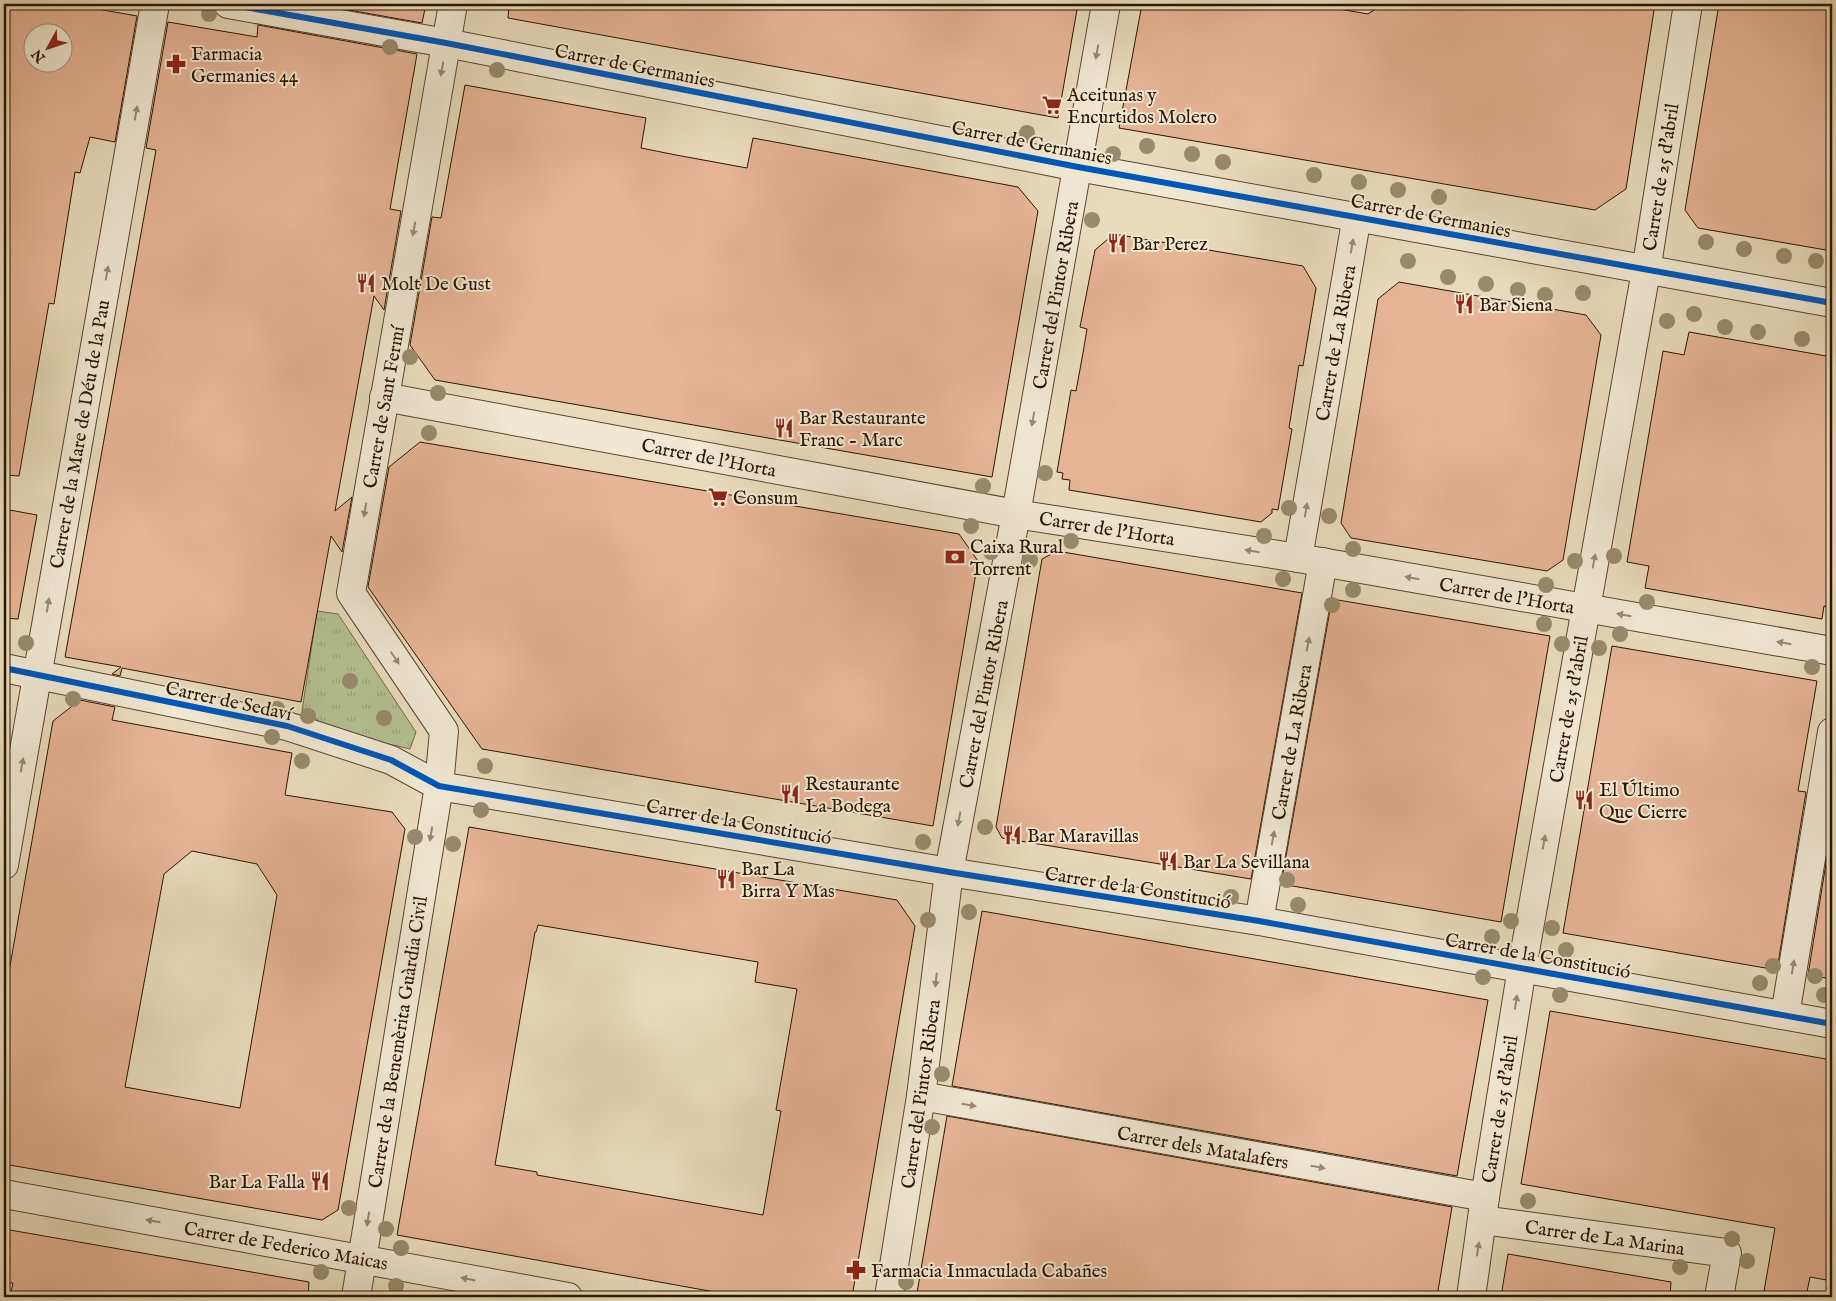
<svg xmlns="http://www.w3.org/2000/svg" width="1836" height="1301" font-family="'IM FELL English',serif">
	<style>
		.grass { fill: url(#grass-tufts); stroke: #716b49 }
		.building { fill: #e6b497; stroke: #2e1500; fill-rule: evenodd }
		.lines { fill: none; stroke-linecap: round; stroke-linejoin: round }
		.minor-casing { stroke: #5c462f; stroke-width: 30 }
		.minor { stroke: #f0e8d3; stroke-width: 28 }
		.cycleway-casing { stroke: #f0e8d3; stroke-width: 9 }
		.cycleway { stroke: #0057b8; stroke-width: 6 }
		.tree { fill: #988b6d }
		.oneway { fill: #998974 }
		.labels { text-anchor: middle; stroke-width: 4; stroke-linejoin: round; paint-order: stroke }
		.poi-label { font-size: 19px; fill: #2e1500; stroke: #f0e8d3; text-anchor: start }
		.street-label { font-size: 19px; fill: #2e1500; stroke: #f0e8d3 }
	</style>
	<defs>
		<pattern id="grass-tufts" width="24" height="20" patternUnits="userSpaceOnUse" patternTransform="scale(1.25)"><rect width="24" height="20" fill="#b4c192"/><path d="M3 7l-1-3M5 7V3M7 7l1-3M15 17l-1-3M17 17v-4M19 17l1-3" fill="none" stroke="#9ba57c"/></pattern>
	</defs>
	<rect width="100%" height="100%" fill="#e8dbbc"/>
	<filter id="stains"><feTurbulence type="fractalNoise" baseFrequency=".004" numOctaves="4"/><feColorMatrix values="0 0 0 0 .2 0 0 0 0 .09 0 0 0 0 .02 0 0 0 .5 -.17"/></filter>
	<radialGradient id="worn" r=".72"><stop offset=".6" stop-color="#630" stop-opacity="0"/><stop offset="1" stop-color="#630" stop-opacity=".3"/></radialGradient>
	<!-- grass -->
	<polygon class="grass" points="317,611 338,614 416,732 410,749 323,728 312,714 302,711"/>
	<!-- building -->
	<g class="building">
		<path d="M4,4H70L137,16L115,142L90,137L80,173L75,172L54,304L49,303L19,476L4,475ZM32,32H62V62H32Z"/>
		<polygon points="315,4 426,4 422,23"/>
		<polygon points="509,4 1078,4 1058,118 508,18"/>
		<polygon points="1142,4 1310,4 1368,14 1383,4 1655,4 1626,189 1595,210 1119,128"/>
		<polygon points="1719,4 1832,4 1832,251 1698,228 1685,210"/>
		<polygon points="168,22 257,37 258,25 417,54 390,209 401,211 384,310 374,296 335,511 352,497 342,552 331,536 301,702 122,668 120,676 112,674 121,667 65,657 156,150 146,148"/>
		<polygon points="465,85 646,118 641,148 676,155 747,168 753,138 1018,187 1038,211 992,477 435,380 410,345 432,217 441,218"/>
		<polygon points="1114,234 1303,266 1316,288 1303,366 1299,365 1289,428 1292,429 1278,510 1272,509 1272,513 1261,522 1069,490 1070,480 1062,479 1063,473 1057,472 1071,390 1076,391 1083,353 1087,329 1080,327 1095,250"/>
		<polygon points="1399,282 1586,315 1601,335 1563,560 1547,571 1351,538 1341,523 1378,299"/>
		<polygon points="1689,332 1832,357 1832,608 1824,606 1822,619 1645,588 1649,566 1627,562 1663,351 1684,355"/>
		<polygon points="420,442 959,534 978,561 933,826 482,749 368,587 389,467"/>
		<polygon points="4,509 37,515 18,619 4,618"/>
		<polygon points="1057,551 1302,593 1251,879 1002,838 996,827 1042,559"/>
		<polygon points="1332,599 1550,636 1501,922 1281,884"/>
		<polygon points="1612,646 1817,681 1798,791 1806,792 1777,970 1563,933"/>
		<path d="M80,700L115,707L112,720L292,753L285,795L392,812L405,829L338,1210L322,1220L4,1164V1000L53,721ZM192,851L257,864L277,895L240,1108L125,1087L164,874Z"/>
		<polygon points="1832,826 1832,979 1808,975"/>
		<path d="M469,827L897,900L915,926L852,1297H743L397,1235ZM538,925L758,962L755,982L797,989L776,1110L781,1111L763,1215L537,1175V1172L495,1165L535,932H536Z"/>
		<polygon points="982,911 1488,1000 1457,1176 952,1086"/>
		<polygon points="1550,1011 1832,1060 1832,1281 1810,1277 1806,1297 1763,1297 1775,1228 1521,1184"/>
		<polygon points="947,1116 1452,1207 1437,1297 942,1297 917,1293"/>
		<polygon points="4,1229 309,1282 308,1297 10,1297 13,1283 4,1282"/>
		<polygon points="1508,1254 1671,1282 1670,1297 1501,1297"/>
	</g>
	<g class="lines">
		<defs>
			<g id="minor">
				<polyline points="228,4 446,43 1078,167 1832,303"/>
				<polyline points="384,397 1016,514 1298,558 1832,651"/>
				<polyline points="1298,558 1357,216"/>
				<polyline points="4,668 287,726 391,760 439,786 949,872 1259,921 1832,1024"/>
				<polyline points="4,865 155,4"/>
				<polyline points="1259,921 1323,562"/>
				<polyline points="1785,1015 1832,732"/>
				<polyline points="921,1096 1485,1197"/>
				<polyline points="4,1194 568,1297"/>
				<polyline points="1482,1220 1727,1253 1719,1297"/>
				<polyline points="356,1297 439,786 444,731 351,593 453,4"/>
				<polyline points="889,1297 921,1096 949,872 1016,514 1106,4"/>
				<polyline points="1471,1297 1485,1197 1522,968 1646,271 1688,4"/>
			</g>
		</defs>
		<!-- minor casing -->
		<use href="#minor" class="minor-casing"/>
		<!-- minor -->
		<use href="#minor" class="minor"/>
		<defs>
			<g id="cycleway">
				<polyline points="228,4 446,43 1078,167 1832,303"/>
				<polyline points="4,668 287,726 391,760 439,786 949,872 1259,921 1832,1024"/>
			</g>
		</defs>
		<!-- cycleway casing -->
		<use href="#cycleway" class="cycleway-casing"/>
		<!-- cycleway -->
		<use href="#cycleway" class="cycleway"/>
	</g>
	<!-- trees -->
	<g class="tree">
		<circle cx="209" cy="14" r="8"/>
		<circle cx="390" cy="47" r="8"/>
		<circle cx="497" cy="70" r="8"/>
		<circle cx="1027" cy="133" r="8"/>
		<circle cx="1147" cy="146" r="8"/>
		<circle cx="1113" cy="154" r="8"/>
		<circle cx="1192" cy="154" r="8"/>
		<circle cx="1223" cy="162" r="8"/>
		<circle cx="1314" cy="175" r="8"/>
		<circle cx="1359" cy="182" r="8"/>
		<circle cx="1398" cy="190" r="8"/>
		<circle cx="1439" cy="197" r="8"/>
		<circle cx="1092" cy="220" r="8"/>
		<circle cx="1706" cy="242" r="8"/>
		<circle cx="1744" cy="249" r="8"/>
		<circle cx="1784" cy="256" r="8"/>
		<circle cx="1408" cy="261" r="8"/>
		<circle cx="1816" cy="261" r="8"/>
		<circle cx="1448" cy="277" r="8"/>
		<circle cx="1486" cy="284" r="8"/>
		<circle cx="1518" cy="290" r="8"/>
		<circle cx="1583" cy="293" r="8"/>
		<circle cx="1545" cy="295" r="8"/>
		<circle cx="1694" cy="314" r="8"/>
		<circle cx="1667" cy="321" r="8"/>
		<circle cx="1725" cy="327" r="8"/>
		<circle cx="1758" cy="332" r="8"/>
		<circle cx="1802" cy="339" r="8"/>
		<circle cx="410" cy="357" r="8"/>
		<circle cx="438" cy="393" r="8"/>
		<circle cx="429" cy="433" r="8"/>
		<circle cx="1045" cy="473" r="8"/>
		<circle cx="983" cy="486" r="8"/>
		<circle cx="1289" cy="508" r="8"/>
		<circle cx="1329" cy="516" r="8"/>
		<circle cx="971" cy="526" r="8"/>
		<circle cx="1264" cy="536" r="8"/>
		<circle cx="1071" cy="541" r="8"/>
		<circle cx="1353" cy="549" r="8"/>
		<circle cx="991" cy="552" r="8"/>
		<circle cx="1614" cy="556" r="8"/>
		<circle cx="1030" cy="560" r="8"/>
		<circle cx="1575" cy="561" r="8"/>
		<circle cx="1283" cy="579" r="8"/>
		<circle cx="1546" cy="585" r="8"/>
		<circle cx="1353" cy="590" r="8"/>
		<circle cx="1647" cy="602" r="8"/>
		<circle cx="1332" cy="605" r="8"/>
		<circle cx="1544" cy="624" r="8"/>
		<circle cx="1620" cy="634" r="8"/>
		<circle cx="26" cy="643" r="8"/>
		<circle cx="1562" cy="644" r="8"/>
		<circle cx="1599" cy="648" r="8"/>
		<circle cx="1812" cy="667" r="8"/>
		<circle cx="350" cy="681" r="8"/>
		<circle cx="73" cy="699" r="8"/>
		<circle cx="277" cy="709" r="8"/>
		<circle cx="308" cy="716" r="8"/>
		<circle cx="384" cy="718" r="8"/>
		<circle cx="272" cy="737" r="8"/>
		<circle cx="302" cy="761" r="8"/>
		<circle cx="485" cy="766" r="8"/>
		<circle cx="481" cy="810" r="8"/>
		<circle cx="985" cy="827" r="8"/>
		<circle cx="415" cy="837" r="8"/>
		<circle cx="923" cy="842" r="8"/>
		<circle cx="453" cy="844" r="8"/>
		<circle cx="1287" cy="880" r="8"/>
		<circle cx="1231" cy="897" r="8"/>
		<circle cx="1298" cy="905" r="8"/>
		<circle cx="969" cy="912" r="8"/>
		<circle cx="928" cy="920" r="8"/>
		<circle cx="1511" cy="921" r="8"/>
		<circle cx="1552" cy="928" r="8"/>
		<circle cx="1492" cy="937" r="8"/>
		<circle cx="1566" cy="950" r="8"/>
		<circle cx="1773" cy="966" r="8"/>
		<circle cx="1815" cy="976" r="8"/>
		<circle cx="1483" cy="977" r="8"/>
		<circle cx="1760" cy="983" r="8"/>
		<circle cx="1560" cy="995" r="8"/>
		<circle cx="1824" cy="995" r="8"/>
		<circle cx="942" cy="1074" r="8"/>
		<circle cx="932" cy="1127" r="8"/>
		<circle cx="1528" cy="1201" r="8"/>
		<circle cx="349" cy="1208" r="8"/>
		<circle cx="386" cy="1229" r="8"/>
		<circle cx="1732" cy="1239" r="8"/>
		<circle cx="401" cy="1248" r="8"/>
		<circle cx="1747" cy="1261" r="8"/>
		<circle cx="1680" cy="1267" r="8"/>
		<circle cx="321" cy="1272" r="8"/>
		<circle cx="906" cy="1282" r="8"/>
		<circle cx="396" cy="1286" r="8"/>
	</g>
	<!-- one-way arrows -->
	<defs><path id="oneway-solid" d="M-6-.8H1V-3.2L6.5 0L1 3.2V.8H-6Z" transform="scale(1.25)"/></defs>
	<g class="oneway">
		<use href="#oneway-solid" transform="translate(1097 52) rotate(100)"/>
		<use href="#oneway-solid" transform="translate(442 69) rotate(100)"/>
		<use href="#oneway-solid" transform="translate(136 113) rotate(-80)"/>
		<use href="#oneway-solid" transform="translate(414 229) rotate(100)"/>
		<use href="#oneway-solid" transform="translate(1352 246) rotate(-80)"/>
		<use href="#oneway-solid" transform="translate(107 273) rotate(-80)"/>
		<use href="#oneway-solid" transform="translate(1033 419) rotate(100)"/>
		<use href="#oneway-solid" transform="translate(365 510) rotate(100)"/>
		<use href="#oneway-solid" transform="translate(1306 510) rotate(-80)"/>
		<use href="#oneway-solid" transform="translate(1252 551) rotate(-171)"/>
		<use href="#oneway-solid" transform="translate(1594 561) rotate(-80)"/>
		<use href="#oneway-solid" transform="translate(1412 578) rotate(-170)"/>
		<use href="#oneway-solid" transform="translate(48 605) rotate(-80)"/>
		<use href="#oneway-solid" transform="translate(1624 615) rotate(-170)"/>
		<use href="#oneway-solid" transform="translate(1784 643) rotate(-170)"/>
		<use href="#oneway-solid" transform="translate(1308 644) rotate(-80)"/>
		<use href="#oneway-solid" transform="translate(395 658) rotate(56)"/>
		<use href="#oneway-solid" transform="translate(22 765) rotate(-80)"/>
		<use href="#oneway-solid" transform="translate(959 819) rotate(101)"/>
		<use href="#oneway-solid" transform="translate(431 834) rotate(99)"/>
		<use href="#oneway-solid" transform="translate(1273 838) rotate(-80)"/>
		<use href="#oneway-solid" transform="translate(1544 842) rotate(-80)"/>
		<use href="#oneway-solid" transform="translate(1793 967) rotate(-81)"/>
		<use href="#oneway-solid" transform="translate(936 980) rotate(97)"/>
		<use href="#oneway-solid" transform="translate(1516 1002) rotate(-81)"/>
		<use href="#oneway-solid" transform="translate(969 1105) rotate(10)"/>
		<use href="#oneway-solid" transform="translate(1318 1167) rotate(10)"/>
		<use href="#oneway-solid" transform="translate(368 1219) rotate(99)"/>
		<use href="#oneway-solid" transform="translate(153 1221) rotate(-170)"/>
		<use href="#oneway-solid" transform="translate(1478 1249) rotate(-81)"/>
		<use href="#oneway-solid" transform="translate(468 1279) rotate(-169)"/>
	</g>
	<!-- icons -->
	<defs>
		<symbol id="pharmacy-bare" viewBox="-9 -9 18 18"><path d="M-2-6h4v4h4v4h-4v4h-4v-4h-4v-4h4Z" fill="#8f2418" stroke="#f0e8d3" stroke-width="2.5" paint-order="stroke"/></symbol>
		<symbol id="supermarket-bare" viewBox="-9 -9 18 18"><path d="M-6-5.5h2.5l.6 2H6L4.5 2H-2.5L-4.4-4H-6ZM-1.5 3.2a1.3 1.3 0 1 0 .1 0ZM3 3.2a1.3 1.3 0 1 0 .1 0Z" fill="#8f2418" stroke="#f0e8d3" stroke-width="2.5" paint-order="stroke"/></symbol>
		<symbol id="restaurant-bare" viewBox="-9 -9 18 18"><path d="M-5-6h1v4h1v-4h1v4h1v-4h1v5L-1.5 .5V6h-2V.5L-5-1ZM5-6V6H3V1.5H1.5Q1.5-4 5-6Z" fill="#8f2418" stroke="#f0e8d3" stroke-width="2.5" paint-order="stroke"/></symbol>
		<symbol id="bank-bare" viewBox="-9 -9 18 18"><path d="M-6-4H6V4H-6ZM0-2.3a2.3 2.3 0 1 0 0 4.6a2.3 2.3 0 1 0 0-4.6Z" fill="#8f2418" stroke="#f0e8d3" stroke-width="2.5" paint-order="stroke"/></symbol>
	</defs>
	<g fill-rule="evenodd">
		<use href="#pharmacy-bare" x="162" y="50" width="28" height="28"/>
		<use href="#supermarket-bare" x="1038" y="91" width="28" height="28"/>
		<use href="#restaurant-bare" x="1103" y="229" width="28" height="28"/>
		<use href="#restaurant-bare" x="352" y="269" width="28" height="28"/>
		<use href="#restaurant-bare" x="1450" y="290" width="28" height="28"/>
		<use href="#restaurant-bare" x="770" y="414" width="28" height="28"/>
		<use href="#supermarket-bare" x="704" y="483" width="28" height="28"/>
		<use href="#bank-bare" x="941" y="543" width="28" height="28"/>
		<use href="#restaurant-bare" x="776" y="780" width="28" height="28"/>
		<use href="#restaurant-bare" x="1570" y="786" width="28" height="28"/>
		<use href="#restaurant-bare" x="998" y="821" width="28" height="28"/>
		<use href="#restaurant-bare" x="1154" y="847" width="28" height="28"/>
		<use href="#restaurant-bare" x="712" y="865" width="28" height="28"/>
		<use href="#restaurant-bare" x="306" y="1167" width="28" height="28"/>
		<use href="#pharmacy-bare" x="842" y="1256" width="28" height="28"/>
	</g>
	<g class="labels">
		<!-- poi labels -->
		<g class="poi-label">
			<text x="191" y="60">Farmacia<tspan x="191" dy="22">Germanies 44</tspan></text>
			<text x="1067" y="101">Aceitunas y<tspan x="1067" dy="22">Encurtidos Molero</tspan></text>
			<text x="1132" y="250">Bar Perez</text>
			<text x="381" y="290">Molt De Gust</text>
			<text x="1479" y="311">Bar Siena</text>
			<text x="799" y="424">Bar Restaurante<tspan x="799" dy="22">Franc - Marc</tspan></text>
			<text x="733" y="504">Consum</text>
			<text x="970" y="553">Caixa Rural<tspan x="970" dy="22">Torrent</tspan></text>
			<text x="805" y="790">Restaurante<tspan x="805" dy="22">La Bodega</tspan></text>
			<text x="1599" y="796">El Último<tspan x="1599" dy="22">Que Cierre</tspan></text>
			<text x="1027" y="842">Bar Maravillas</text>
			<text x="1183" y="868">Bar La Sevillana</text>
			<text x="741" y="875">Bar La<tspan x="741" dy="22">Birra Y Mas</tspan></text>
			<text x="305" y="1188" text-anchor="end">Bar La Falla</text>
			<text x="871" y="1277">Farmacia Inmaculada Cabañes</text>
		</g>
		<!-- street labels -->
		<g class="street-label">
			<text transform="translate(635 65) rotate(11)" y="7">Carrer de Germanies</text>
			<text transform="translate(1032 142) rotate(11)" y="7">Carrer de Germanies</text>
			<text transform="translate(1660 177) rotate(-81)" y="7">Carrer de 25 d'abril</text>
			<text transform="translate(1431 215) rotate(11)" y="7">Carrer de Germanies</text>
			<text transform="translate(1055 295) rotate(-80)" y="7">Carrer del Pintor Ribera</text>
			<text transform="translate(1335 343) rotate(-80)" y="7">Carrer de La Ribera</text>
			<text transform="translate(383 407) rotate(-80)" y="7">Carrer de Sant Fermí</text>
			<text transform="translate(79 434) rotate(-80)" y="7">Carrer de la Mare de Déu de la Pau</text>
			<text transform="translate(709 457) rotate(11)" y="7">Carrer de l'Horta</text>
			<text transform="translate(1107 528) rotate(9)" y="7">Carrer de l'Horta</text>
			<text transform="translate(1507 595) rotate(10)" y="7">Carrer de l'Horta</text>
			<text transform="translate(983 694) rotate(-79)" y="7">Carrer del Pintor Ribera</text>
			<text transform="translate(229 700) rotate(12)" y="7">Carrer de Sedaví</text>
			<text transform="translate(1568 709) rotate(-80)" y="7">Carrer de 25 d'abril</text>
			<text transform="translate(1291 742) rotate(-80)" y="7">Carrer de La Ribera</text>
			<text transform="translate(739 821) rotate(10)" y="7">Carrer de la Constitució</text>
			<text transform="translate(1138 887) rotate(9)" y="7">Carrer de la Constitució</text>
			<text transform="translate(1538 955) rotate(10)" y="7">Carrer de la Constitució</text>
			<text transform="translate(397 1042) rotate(-81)" y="7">Carrer de la Benemèrita Guàrdia Civil</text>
			<text transform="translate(920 1094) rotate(-82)" y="7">Carrer del Pintor Ribera</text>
			<text transform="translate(1499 1109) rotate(-81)" y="7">Carrer de 25 d'abril</text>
			<text transform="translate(1203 1147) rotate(10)" y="7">Carrer dels Matalafers</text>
			<text transform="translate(1605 1237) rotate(8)" y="7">Carrer de La Marina</text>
			<text transform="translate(286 1245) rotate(10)" y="7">Carrer de Federico Maicas</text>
		</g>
	</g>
	<!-- margin -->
	<rect width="1836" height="1301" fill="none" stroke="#e8dbbc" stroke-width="20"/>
	<rect x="5" y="5" width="1826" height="1291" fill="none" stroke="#2e1500" stroke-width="2.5"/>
	<rect x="10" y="10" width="1816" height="1281" fill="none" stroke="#2e1500"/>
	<!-- north arrow -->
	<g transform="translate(48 48) rotate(230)"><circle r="24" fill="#f0e8d3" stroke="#a2947f"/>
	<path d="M0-4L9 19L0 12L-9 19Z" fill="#8f2418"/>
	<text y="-8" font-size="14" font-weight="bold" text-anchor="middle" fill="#2e1500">N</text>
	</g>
	<rect width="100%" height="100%" filter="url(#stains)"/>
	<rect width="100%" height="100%" fill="url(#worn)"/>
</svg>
